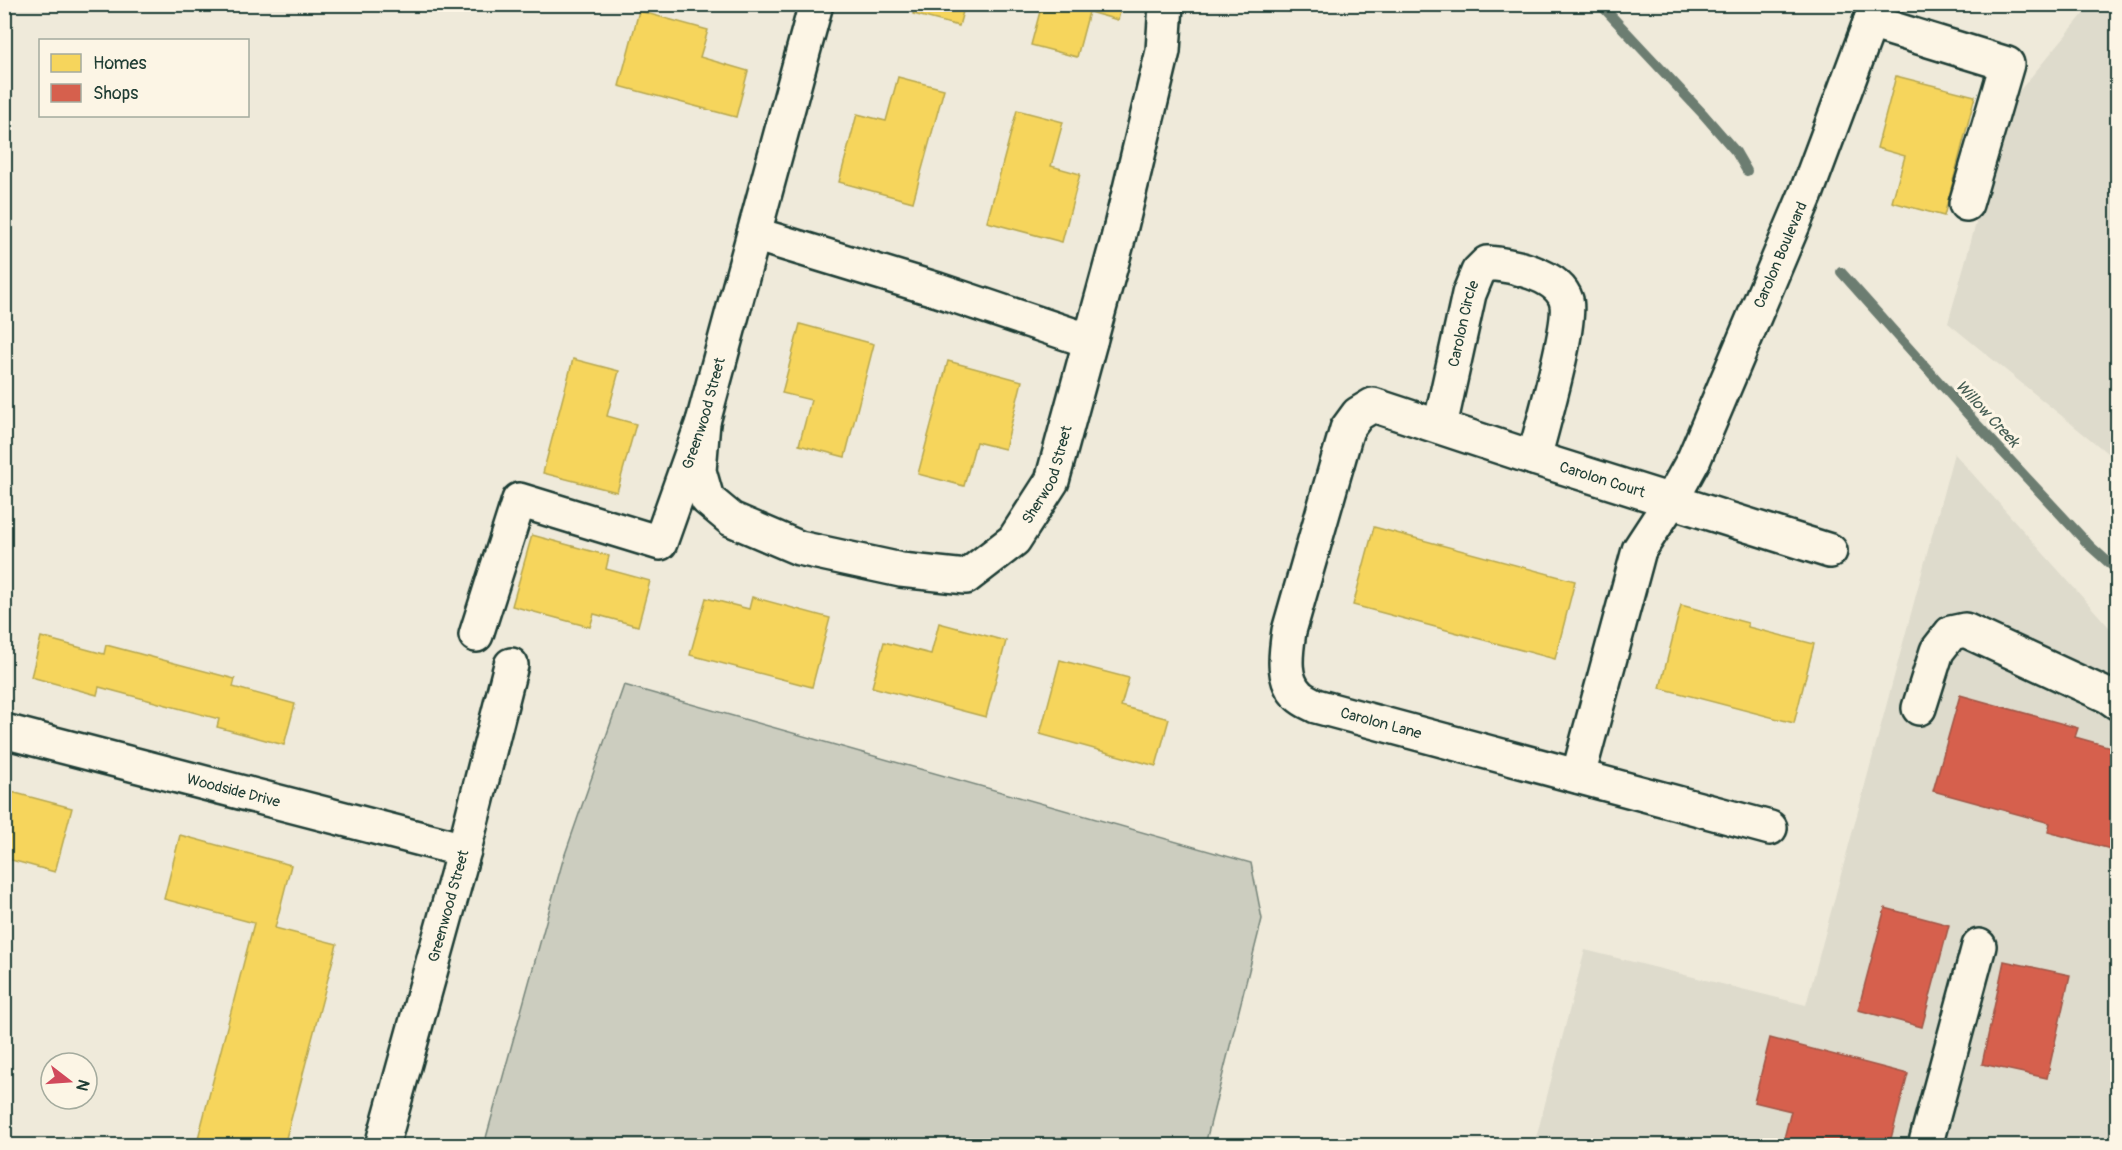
<svg xmlns="http://www.w3.org/2000/svg" width="2122" height="1150" font-family="Pangolin,sans-serif">
	<style>
		.built { fill: #dedbcc }
		.green { fill: #cccdbf; stroke: #76857a; stroke-width: 1.5 }
		.homes { fill: #f6d55c; stroke: #b6a750; stroke-width: 1.5 }
		.shops { fill: #d6604d; stroke: #9f5646; stroke-width: 1.5 }
		.lines { fill: none; stroke-linecap: round; stroke-linejoin: round }
		.stream { stroke: #6c7d71; stroke-width: 10 }
		.minor-casing { stroke: #1f3d34; stroke-width: 38 }
		.minor { stroke: #fcf5e5; stroke-width: 33 }
		.labels { text-anchor: middle; stroke-width: 6; stroke-linejoin: round; paint-order: stroke }
		.street-label { font-size: 15px; fill: #1f3d34; stroke: #fcf5e5 }
		.water-label { font-size: 16px; font-style: italic; fill: #455d53; stroke: #fcf5e5 }
	</style>
	<rect width="100%" height="100%" fill="#efeada"/>
	<filter id="ink" filterUnits="userSpaceOnUse"><feTurbulence type="fractalNoise" baseFrequency=".0167" numOctaves="2"/><feDisplacementMap in="SourceGraphic" scale="12" xChannelSelector="R" yChannelSelector="G"/><feConvolveMatrix kernelMatrix="1 2 1 2 8 2 1 2 1" color-interpolation-filters="sRGB"/></filter>
	<g filter="url(#ink)">
		<!-- built -->
		<g class="built">
			<polygon points="2091,5 2117,5 2117,461 1948,323 2010,102"/>
			<polygon points="1954,453 2117,636 2117,1145 1534,1146 1585,950 1806,1005"/>
		</g>
		<!-- green -->
		<polygon class="green" points="624,685 1251,863 1262,919 1205,1145 484,1145 563,860"/>
		<!-- homes -->
		<g class="homes">
			<polygon points="916,4 965,4 959,26 913,14"/>
			<polygon points="1042,4 1122,4 1118,20 1089,12 1077,57 1031,45"/>
			<polygon points="639,11 708,30 700,57 748,71 736,117 619,86"/>
			<polygon points="1896,76 1975,96 1944,216 1892,202 1905,156 1877,148"/>
			<polygon points="898,77 944,89 913,202 839,182 857,114 886,121"/>
			<polygon points="1017,110 1063,122 1051,166 1080,174 1062,242 987,222"/>
			<polygon points="800,324 874,344 845,457 799,445 811,400 782,393"/>
			<polygon points="573,359 619,371 607,416 636,424 617,492 543,473"/>
			<polygon points="948,361 1022,381 1005,449 976,442 964,486 918,474"/>
			<polygon points="1374,527 1575,581 1555,659 1353,605"/>
			<polygon points="532,535 609,556 606,569 650,581 638,626 594,614 590,627 512,606"/>
			<polygon points="752,597 830,618 812,687 690,655 706,598 749,609"/>
			<polygon points="1681,605 1748,623 1748,627 1814,644 1794,723 1660,688"/>
			<polygon points="939,623 1006,641 986,717 872,687 884,642 931,654"/>
			<polygon points="41,637 104,654 106,645 235,679 233,687 295,704 284,745 217,727 219,719 99,687 97,695 31,677"/>
			<polygon points="1060,660 1129,678 1121,706 1169,719 1156,766 1040,734"/>
			<polygon points="4,790 72,808 55,872 4,858"/>
			<polygon points="180,835 291,865 275,928 337,944 284,1146 196,1146 254,923 164,899"/>
		</g>
		<!-- shops -->
		<g class="shops">
			<polygon points="1960,695 2078,728 2075,737 2118,749 2118,851 2048,832 2050,823 1933,791"/>
			<polygon points="1885,908 1949,925 1922,1027 1858,1010"/>
			<polygon points="2004,961 2070,975 2047,1078 1982,1064"/>
			<polygon points="1770,1038 1908,1074 1889,1146 1782,1146 1791,1111 1754,1102"/>
		</g>
		<g class="lines">
			<!-- stream -->
			<g class="stream">
				<polyline points="1600,4 1704,115 1736,152 1747,171"/>
				<polyline points="1841,272 1972,419 2090,546 2118,571"/>
			</g>
			<defs>
				<g id="minor">
					<polyline points="1870,22 2007,64 1966,204"/>
					<polyline points="754,234 938,290 1090,341"/>
					<path id="s1" d="M703,422L699,471L707,499L731,519L799,548L901,570L966,577L1014,540L1052,481L1117,243L1163,51L1166,4"/>
					<path id="s2" d="M1440,426L1469,294L1478,272L1487,263C1511,265 1558,274 1566,300C1573,321 1541,431 1534,458"/>
					<path id="s3" d="M476,635L519,500L660,543L703,422L816,4"/>
					<polyline points="1919,708 1937,651 1951,633 1965,630 2108,696 2118,703"/>
					<path id="s4" d="M4,731L464,850"/>
					<path id="s5" d="M1578,776L1639,550L1671,501L1694,459L1806,194L1877,4"/>
					<path id="s6" d="M1770,828L1316,706C1310,703 1303,700 1299,696C1281,680 1286,652 1289,631L1347,429L1358,414L1373,405L1534,458L1830,551"/>
					<path id="s7" d="M382,1146L464,850L511,665"/>
					<polyline points="1925,1146 1979,946"/>
				</g>
			</defs>
			<!-- minor casing -->
			<use href="#minor" class="minor-casing"/>
			<!-- minor -->
			<use href="#minor" class="minor"/>
		</g>
	</g>
	<g class="labels">
		<!-- street labels -->
		<g class="street-label">
			<text dy="5" stroke="none"><textPath href="#s5" startOffset="562">Carolon Boulevard</textPath></text>
			<text dy="5" stroke="none"><textPath href="#s2" startOffset="105">Carolon Circle</textPath></text>
			<text dy="5" stroke="none"><textPath href="#s3" startOffset="426">Greenwood Street</textPath></text>
			<text dy="5" stroke="none"><textPath href="#s1" startOffset="488">Sherwood Street</textPath></text>
			<text dy="5" stroke="none"><textPath href="#s6" startOffset="1046">Carolon Court</textPath></text>
			<text transform="translate(1381 723) rotate(15)" y="5">Carolon Lane</text>
			<text dy="5" stroke="none"><textPath href="#s4" startOffset="237">Woodside Drive</textPath></text>
			<text dy="5" stroke="none"><textPath href="#s7" startOffset="249">Greenwood Street</textPath></text>
		</g>
		<!-- water labels -->
		<g class="water-label">
			<text transform="translate(1988 413) rotate(47)" y="6">Willow Creek</text>
		</g>
	</g>
	<!-- margin -->
	<rect width="2122" height="1150" fill="none" stroke="#fcf5e5" stroke-width="24"/>
	<rect x="12" y="12" width="2098" height="1126" fill="none" stroke="#1f3d34" stroke-width="2" filter="url(#ink)"/>
	<!-- legend -->
	<rect x="39" y="39" width="210" height="78" fill="#fcf5e5" stroke="#a4ab9e" stroke-width="1.5"/>
	<rect x="51" y="54" width="30" height="18" fill="#f6d55c" stroke="#a4ab9e" stroke-width="1.5"/>
	<text x="93" y="69" font-size="18" fill="#1f3d34">Homes</text>
	<rect x="51" y="84" width="30" height="18" fill="#d6604d" stroke="#a4ab9e" stroke-width="1.5"/>
	<text x="93" y="99" font-size="18" fill="#1f3d34">Shops</text>
	<!-- north arrow -->
	<g transform="translate(69 1081) rotate(107)"><circle r="28" fill="#fcf5e5" stroke="#a4ab9e" stroke-width="1.5"/>
	<path d="M0-4.5L10 22L0 15L-10 22Z" fill="#d1495b"/>
	<text y="-9" font-size="16" font-weight="bold" text-anchor="middle" fill="#1f3d34">N</text>
	</g>
</svg>
